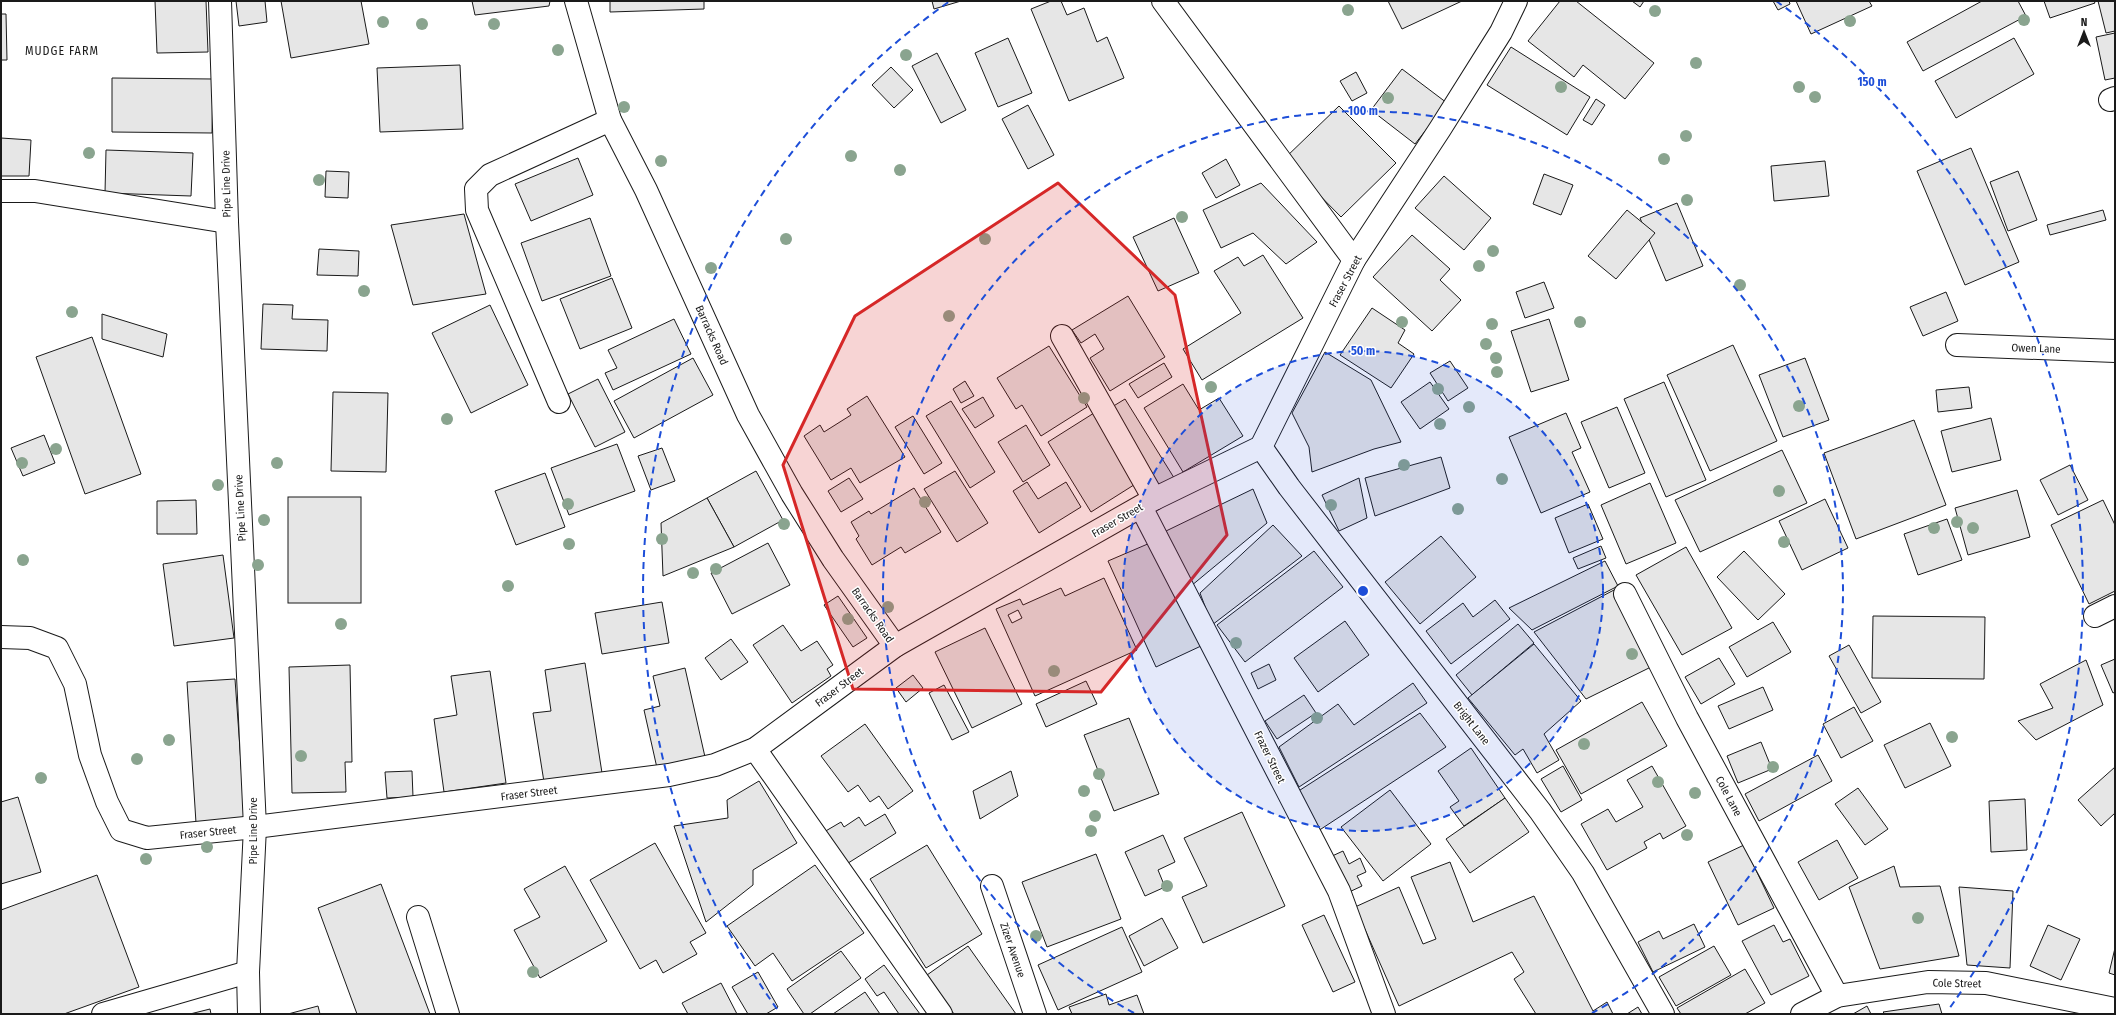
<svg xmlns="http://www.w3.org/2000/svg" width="2116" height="1015" font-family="'Fira Sans Condensed',sans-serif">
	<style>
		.building { fill: #e6e6e6; stroke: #1a1a1a; fill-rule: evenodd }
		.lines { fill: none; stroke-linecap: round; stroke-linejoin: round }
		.minor-casing { stroke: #1a1a1a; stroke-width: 24 }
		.minor { stroke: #fff; stroke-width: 22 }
		.tree { fill: #8aa48f }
		.marked { fill: #d62828; fill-opacity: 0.2; stroke: #d62828; stroke-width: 3; stroke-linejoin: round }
		.ring { fill: none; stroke: #1d4ed8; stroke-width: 2; stroke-dasharray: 7 5 }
		.labels { text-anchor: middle; stroke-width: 3; stroke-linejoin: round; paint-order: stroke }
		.street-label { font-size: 11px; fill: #1a1a1a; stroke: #fff }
		.neighbourhood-label { font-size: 12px; letter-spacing: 1px; fill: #1a1a1a; stroke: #fff }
		.centre { fill: #1d4ed8; stroke: #fff; stroke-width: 2 }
		.ring-label { font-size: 12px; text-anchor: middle; font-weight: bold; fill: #1d4ed8; stroke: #fff; stroke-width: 3; stroke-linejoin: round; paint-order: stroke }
	</style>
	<rect width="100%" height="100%" fill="#fff"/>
	<!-- building -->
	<g class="building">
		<polygon points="155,1 206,1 208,52 157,53"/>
		<polygon points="236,1 265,1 267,22 239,26"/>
		<polygon points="281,1 361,1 369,44 291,58"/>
		<polygon points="472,1 550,1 549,6 475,15"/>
		<polygon points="610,1 704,1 704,9 610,12"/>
		<polygon points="932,1 961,1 934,9"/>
		<polygon points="1051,1 1061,1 1067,15 1084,8 1097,42 1107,37 1124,78 1069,101 1031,9"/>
		<polygon points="1388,1 1462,1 1402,29"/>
		<polygon points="1560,1 1576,1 1654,63 1625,99 1583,65 1574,77 1528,41"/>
		<polygon points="1632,1 1644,1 1640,7"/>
		<polygon points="1773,1 1789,1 1790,4 1778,10"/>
		<polygon points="1796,1 1869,1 1872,6 1811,34"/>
		<polygon points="1982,1 2018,1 2026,16 1923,71 1907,42"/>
		<polygon points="2044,1 2094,1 2095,3 2050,18"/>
		<polygon points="2098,1 2115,1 2115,31 2106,33"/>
		<polygon points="1,14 6,14 7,60 1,60"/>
		<polygon points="2115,33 2115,78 2105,80 2096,37"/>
		<polygon points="1008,38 1032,93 998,107 975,53"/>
		<polygon points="2014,38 2034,74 1956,118 1935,81"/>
		<polygon points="1511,47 1590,97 1567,135 1487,85"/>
		<polygon points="937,53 966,110 941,123 912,66"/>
		<polygon points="460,65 463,129 380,132 377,68"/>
		<polygon points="891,67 913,90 894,108 872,85"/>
		<polygon points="1402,69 1447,103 1415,144 1371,110"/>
		<polygon points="1356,72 1367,93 1352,101 1340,81"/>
		<polygon points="112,78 213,79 212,133 112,132"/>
		<polygon points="1596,99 1605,105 1592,125 1583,120"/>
		<polygon points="1028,105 1054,155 1028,169 1002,119"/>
		<polygon points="1339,106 1396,163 1341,217 1284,159"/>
		<polygon points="1,138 31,140 29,176 1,176"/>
		<polygon points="1971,148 2019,262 1965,285 1917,171"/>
		<polygon points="106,150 193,153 191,196 105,193"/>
		<polygon points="578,158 593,195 531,221 515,184"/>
		<polygon points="1226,159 1240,185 1216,198 1202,173"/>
		<polygon points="1825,161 1829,196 1774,201 1771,166"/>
		<polygon points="326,171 349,172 348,198 325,197"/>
		<polygon points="2018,171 2037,220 2008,231 1990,182"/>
		<polygon points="1544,174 1573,185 1561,215 1533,204"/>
		<polygon points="1444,176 1491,218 1464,250 1415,208"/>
		<polygon points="1261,183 1317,242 1286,264 1253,233 1221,248 1203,210"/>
		<polygon points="1677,203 1703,266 1666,281 1640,218"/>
		<polygon points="1627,210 1655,233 1616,279 1588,256"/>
		<polygon points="2103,210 2106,220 2050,235 2047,225"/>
		<polygon points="464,214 486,294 413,305 391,225"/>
		<polygon points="590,218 611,276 542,301 521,243"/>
		<polygon points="1174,218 1199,273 1158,291 1133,237"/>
		<polygon points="1412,235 1450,269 1440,280 1461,300 1432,331 1373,277"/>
		<polygon points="319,249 359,251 358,276 317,275"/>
		<polygon points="1263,255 1303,318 1202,380 1183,349 1241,313 1214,271 1238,257 1244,266"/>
		<polygon points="612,278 632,328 580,349 560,299"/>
		<polygon points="1544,282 1554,308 1525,318 1516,292"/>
		<polygon points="1946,292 1958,321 1923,336 1910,307"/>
		<polygon points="1128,296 1165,357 1110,391 1090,358 1104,349 1095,334 1081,343 1072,330"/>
		<polygon points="263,304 293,305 292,319 328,320 327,351 261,349"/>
		<polygon points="490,305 528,385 471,413 432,333"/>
		<polygon points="1372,308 1405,330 1398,343 1414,354 1391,388 1340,355"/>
		<polygon points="102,314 167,334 163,357 102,339"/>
		<polygon points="674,319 691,354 613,390 605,373 617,368 608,350"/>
		<polygon points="1549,319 1569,380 1531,392 1511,331"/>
		<polygon points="92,337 141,474 85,494 36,357"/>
		<polygon points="1733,345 1777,441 1710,471 1667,375"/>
		<polygon points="1049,346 1087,407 1041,436 1022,405 1016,409 997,378"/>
		<polygon points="1325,352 1371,380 1401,442 1374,449 1312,472 1309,447 1292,413"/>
		<polygon points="693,358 713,395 634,438 614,401"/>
		<polygon points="1805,358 1829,420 1783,437 1759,375"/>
		<polygon points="1450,361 1468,388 1448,401 1430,373"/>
		<polygon points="1164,363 1172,377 1138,398 1129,384"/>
		<polygon points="598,379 625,432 595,447 568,394"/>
		<polygon points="965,381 974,396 961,403 953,389"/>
		<polygon points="1430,382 1449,409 1420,429 1401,402"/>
		<polygon points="1664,382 1706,480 1666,497 1624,399"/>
		<polygon points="1183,384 1199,410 1219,398 1243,436 1183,472 1144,408"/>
		<polygon points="1969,387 1972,408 1938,412 1936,390"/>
		<polygon points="333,392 388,393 386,472 331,471"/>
		<polygon points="867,396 905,457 860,483 851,468 831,480 804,436 820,425 824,432 851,415 847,409"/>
		<polygon points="983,397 994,416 975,428 962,409"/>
		<polygon points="1125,399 1176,481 1159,492 1107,410"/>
		<polygon points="951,401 995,472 970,488 926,416"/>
		<polygon points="1617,407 1645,473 1609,488 1581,422"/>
		<polygon points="1094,413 1137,483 1091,512 1048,442"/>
		<polygon points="1566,413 1581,448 1572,452 1590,492 1541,513 1509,437"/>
		<polygon points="913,416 942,463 924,474 895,427"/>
		<polygon points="1991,418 2001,460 1952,472 1941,431"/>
		<polygon points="1914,420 1946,505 1856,539 1824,453"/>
		<polygon points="1026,425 1050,465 1023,482 998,442"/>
		<polygon points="44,435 55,463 23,476 11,448"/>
		<polygon points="617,444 635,491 569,515 551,468"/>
		<polygon points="662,448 675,481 651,490 638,456"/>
		<polygon points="1782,450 1807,503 1700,552 1675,500"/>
		<polygon points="1441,457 1450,488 1375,516 1365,478"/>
		<polygon points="2070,465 2088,500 2058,515 2040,480"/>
		<polygon points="756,471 783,520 734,547 707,498"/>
		<polygon points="955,471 988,523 957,542 924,489"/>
		<polygon points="545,473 565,527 516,545 495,491"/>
		<polygon points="849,478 863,499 841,512 828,491"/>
		<polygon points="1359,478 1367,518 1339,531 1322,495"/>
		<polygon points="1027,482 1038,499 1066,482 1081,507 1039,533 1013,491"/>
		<polygon points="1650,483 1676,543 1626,564 1601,505"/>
		<polygon points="914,488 941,532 905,553 901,547 872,565 856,539 859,536 851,522 869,511 871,514"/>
		<polygon points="1253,489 1267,523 1191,586 1166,531"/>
		<polygon points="2017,490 2030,537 1968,555 1955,508"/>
		<rect x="288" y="497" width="73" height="106"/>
		<polygon points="707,498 734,547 663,576 661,523"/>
		<polygon points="1825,499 1848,548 1802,570 1779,521"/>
		<polygon points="196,500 197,534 157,534 157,501"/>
		<polygon points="2103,500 2115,525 2115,591 2089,604 2051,525"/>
		<polygon points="1588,504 1603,539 1569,553 1555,518"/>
		<polygon points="1947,519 1962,560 1918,575 1904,534"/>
		<polygon points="1273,525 1302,556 1212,625 1200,593"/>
		<polygon points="1441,536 1476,577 1420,624 1385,582"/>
		<polygon points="768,543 790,585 732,614 711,573"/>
		<polygon points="1150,543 1201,646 1156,667 1108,561"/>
		<polygon points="1601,546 1606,558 1578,569 1573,558"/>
		<polygon points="1686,547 1732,628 1682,655 1636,575"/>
		<polygon points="1314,551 1343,587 1245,662 1217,625"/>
		<polygon points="1744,551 1785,594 1758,620 1717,577"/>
		<polygon points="223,555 234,638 174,646 163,564"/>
		<polygon points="1605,561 1618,586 1532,630 1509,608"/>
		<path d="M1104,578L1137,650L1035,696L996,609L1020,599L1023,605L1061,588L1065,596ZM1018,610L1022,618L1012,623L1008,615Z"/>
		<polygon points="1614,590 1655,665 1586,699 1534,632"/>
		<polygon points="838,596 867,638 853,647 824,605"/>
		<polygon points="1495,600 1510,619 1451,664 1426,631 1463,603 1473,617"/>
		<polygon points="662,602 669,643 602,654 595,613"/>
		<polygon points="1873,616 1985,617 1984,679 1872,678"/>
		<polygon points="1345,621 1369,655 1318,692 1294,658"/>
		<polygon points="1773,622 1791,652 1747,677 1729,647"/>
		<polygon points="1518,624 1534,643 1472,695 1456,675"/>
		<polygon points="783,625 801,651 817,641 833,665 827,669 831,676 792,703 753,645"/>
		<polygon points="985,628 1022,704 972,728 935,652"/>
		<polygon points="731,639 748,662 721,680 705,658"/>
		<polygon points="1534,644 1581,701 1544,734 1559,760 1537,773 1523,749 1515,755 1468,698"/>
		<polygon points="1849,645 1881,702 1861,713 1829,656"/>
		<polygon points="1719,658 1735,684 1701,704 1685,677"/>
		<polygon points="2115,659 2115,692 2113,693 2101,665"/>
		<polygon points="2086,660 2103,705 2036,740 2018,721 2053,708 2040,684"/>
		<polygon points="585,663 602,773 544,782 533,713 551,711 545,670"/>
		<polygon points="1269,664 1276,680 1258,689 1251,673"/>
		<polygon points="350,665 352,762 345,762 346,792 292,793 289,667"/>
		<polygon points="685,668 705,757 657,768 644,710 660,706 653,676"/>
		<polygon points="490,671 506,783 444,792 434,719 457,715 451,676"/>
		<polygon points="913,675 923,688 906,702 896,688"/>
		<polygon points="235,679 245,820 196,823 187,682"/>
		<polygon points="1086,681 1097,704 1046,727 1036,704"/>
		<polygon points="1413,683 1427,703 1299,787 1279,747 1338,704 1354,725"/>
		<polygon points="944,685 969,732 952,740 929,693"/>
		<polygon points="1763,687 1773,710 1729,729 1718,706"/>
		<polygon points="1304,695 1316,713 1277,739 1265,721"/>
		<polygon points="1642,702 1667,746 1581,794 1556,750"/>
		<polygon points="1854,707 1873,741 1841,758 1823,724"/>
		<polygon points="1420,713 1446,747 1315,833 1297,792"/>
		<polygon points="1129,718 1159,794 1114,811 1084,735"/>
		<polygon points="1930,723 1951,766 1905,788 1884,745"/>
		<polygon points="865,724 913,791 888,809 879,796 870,802 858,785 848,792 821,756"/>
		<polygon points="1761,742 1772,769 1738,783 1727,756"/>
		<polygon points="1471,748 1505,798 1464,826 1450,807 1459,801 1438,771"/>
		<polygon points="1818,755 1832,781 1759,821 1745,794"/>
		<polygon points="1563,766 1582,800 1561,812 1541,779"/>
		<polygon points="1652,766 1686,826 1663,839 1660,833 1644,842 1647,848 1607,870 1581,824 1608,809 1616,822 1643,807 1627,780"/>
		<polygon points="2115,767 2115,813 2101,826 2078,800"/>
		<polygon points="412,771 413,797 387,798 385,772"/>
		<polygon points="1011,771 1018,796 980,819 973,791"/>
		<polygon points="759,781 797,843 753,870 753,885 706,922 674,826 728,818 727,800"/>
		<polygon points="1858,788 1888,829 1865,845 1835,804"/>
		<polygon points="1390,790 1431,844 1383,881 1341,827"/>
		<polygon points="18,797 41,872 1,884 1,802"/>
		<polygon points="1505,798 1529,832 1470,873 1446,839"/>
		<polygon points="2025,799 2027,850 1991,852 1989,801"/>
		<polygon points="1242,812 1285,906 1203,943 1182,897 1207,886 1184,838"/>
		<polygon points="885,814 896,833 845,865 824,832 841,822 844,827 859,817 865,826"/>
		<polygon points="1163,835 1175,862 1158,870 1165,887 1145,896 1125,852"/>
		<polygon points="1837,840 1858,878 1819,900 1798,862"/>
		<polygon points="655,843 706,933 690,942 697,954 663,973 656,960 640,969 590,880"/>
		<polygon points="927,845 982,934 926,968 870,879"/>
		<polygon points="1744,845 1774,908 1738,925 1708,862"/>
		<polygon points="1343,851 1349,864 1360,858 1366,872 1357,876 1362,886 1347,893 1330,857"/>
		<polygon points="1096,854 1121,919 1047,947 1022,882"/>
		<polygon points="1450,862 1473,922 1534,896 1593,1011 1607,1002 1613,1014 1536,1014 1514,979 1524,972 1512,952 1399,1006 1355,907 1399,887 1423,944 1436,939 1411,877"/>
		<polygon points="815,865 864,933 792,981 773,953 755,966 727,926"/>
		<polygon points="565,866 607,941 540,978 514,930 540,917 524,889"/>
		<polygon points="1894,866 1900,887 1940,886 1959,956 1880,969 1849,887"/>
		<polygon points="97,875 139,987 64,1014 1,1014 1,910"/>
		<polygon points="381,884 430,1014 357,1014 318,908"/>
		<polygon points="1959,887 2013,891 2010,968 1967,965"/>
		<polygon points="1324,915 1355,982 1333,992 1302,925"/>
		<polygon points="1162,918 1178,948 1144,966 1129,936"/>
		<polygon points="1694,924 1705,947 1653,972 1638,942 1659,931 1663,939"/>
		<polygon points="1774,925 1783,942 1790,939 1809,976 1771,995 1742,941"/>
		<polygon points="2048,925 2080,939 2061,980 2030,966"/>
		<polygon points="1122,927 1142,972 1058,1010 1038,965"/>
		<polygon points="968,946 1016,1014 954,1014 927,975"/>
		<polygon points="1714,946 1731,975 1676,1006 1659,977"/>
		<polygon points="2115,948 2115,975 2109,973"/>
		<polygon points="841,951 861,978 810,1014 804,1014 787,989"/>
		<polygon points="884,965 920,1014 899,1014 884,992 877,996 865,979"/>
		<polygon points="1745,969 1765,1003 1745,1014 1681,1014 1677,1008"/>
		<polygon points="758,972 778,1007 766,1014 748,1014 732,987"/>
		<polygon points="721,983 737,1014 688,1014 682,1003"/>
		<polygon points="865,992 880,1014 833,1014"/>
		<polygon points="1106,994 1109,1005 1137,995 1144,1014 1072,1014 1069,1007"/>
		<polygon points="1939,1004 1942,1014 1885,1014 1883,1012"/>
		<polygon points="318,1006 320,1014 288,1014"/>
		<polygon points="1867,1006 1871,1014 1853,1014"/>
		<polygon points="1638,1007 1642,1014 1627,1014"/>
		<polygon points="210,1009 211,1014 190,1014"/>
	</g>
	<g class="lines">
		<defs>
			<g id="minor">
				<polyline points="220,1 227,222 255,827 248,972 249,1014"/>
				<polyline points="576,1 610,120 646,190 748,415 792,494 833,559 895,646"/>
				<polyline points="1163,1 1354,260"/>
				<polyline points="2110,100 2115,98"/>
				<polyline points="1,191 35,191 227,222"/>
				<polyline points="1062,336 1154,499"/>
				<polyline points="1957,345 2115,351"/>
				<polyline points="559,402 477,210 476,189 490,175 610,120"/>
				<polyline points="1261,447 1289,487 1540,811 1583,873 1663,1014"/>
				<polyline points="1141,507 1339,891 1384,1014"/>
				<polyline points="1625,594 1687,718 1837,996"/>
				<polyline points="2095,616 2115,606"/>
				<polyline points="1,637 30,638 57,648 75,684 90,755 107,802 121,830 147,838 255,827 669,775 715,765 755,749 895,646 1154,499 1261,447 1354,260 1440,129 1501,32 1516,1"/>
				<polyline points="755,749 941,1014"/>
				<polyline points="992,886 1035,1014"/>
				<polyline points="418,917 448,1014"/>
				<polyline points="103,1014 248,972"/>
				<polyline points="1802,1014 1837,996 1928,982 1986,983 2115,1009"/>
			</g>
		</defs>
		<!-- minor casing -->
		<use href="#minor" class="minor-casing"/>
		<!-- minor -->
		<use href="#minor" class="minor"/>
	</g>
	<!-- trees -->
	<g class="tree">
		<circle cx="1348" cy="10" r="6"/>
		<circle cx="1655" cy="11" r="6"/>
		<circle cx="2024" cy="20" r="6"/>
		<circle cx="1850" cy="21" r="6"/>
		<circle cx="383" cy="22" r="6"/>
		<circle cx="422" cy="24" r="6"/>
		<circle cx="494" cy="24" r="6"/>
		<circle cx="558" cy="50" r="6"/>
		<circle cx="906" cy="55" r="6"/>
		<circle cx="1696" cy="63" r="6"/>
		<circle cx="1561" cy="87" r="6"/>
		<circle cx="1799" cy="87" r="6"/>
		<circle cx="1815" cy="97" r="6"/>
		<circle cx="1388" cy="98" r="6"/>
		<circle cx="624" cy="107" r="6"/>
		<circle cx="1686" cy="136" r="6"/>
		<circle cx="89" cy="153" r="6"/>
		<circle cx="851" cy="156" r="6"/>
		<circle cx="1664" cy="159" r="6"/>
		<circle cx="661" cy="161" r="6"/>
		<circle cx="900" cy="170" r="6"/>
		<circle cx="319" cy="180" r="6"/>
		<circle cx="1687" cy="200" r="6"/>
		<circle cx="1182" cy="217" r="6"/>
		<circle cx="786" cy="239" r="6"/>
		<circle cx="985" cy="239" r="6"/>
		<circle cx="1493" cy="251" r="6"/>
		<circle cx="1479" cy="266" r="6"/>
		<circle cx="711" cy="268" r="6"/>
		<circle cx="1740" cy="285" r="6"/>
		<circle cx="364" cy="291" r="6"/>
		<circle cx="72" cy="312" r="6"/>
		<circle cx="949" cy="316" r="6"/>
		<circle cx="1402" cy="322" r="6"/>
		<circle cx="1580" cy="322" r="6"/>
		<circle cx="1492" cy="324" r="6"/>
		<circle cx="1486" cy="344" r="6"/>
		<circle cx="1496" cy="358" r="6"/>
		<circle cx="1497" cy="372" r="6"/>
		<circle cx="1211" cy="387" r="6"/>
		<circle cx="1438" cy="389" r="6"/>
		<circle cx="1084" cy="398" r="6"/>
		<circle cx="1799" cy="406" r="6"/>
		<circle cx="1469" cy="407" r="6"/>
		<circle cx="447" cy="419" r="6"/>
		<circle cx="1440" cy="424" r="6"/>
		<circle cx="56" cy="449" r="6"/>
		<circle cx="22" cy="463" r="6"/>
		<circle cx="277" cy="463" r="6"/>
		<circle cx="1404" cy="465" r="6"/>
		<circle cx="1502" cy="479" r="6"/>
		<circle cx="218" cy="485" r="6"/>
		<circle cx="1779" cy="491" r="6"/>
		<circle cx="925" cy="502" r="6"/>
		<circle cx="568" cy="504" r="6"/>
		<circle cx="1331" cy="505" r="6"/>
		<circle cx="1458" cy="509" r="6"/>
		<circle cx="264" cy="520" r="6"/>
		<circle cx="1957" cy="522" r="6"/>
		<circle cx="784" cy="524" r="6"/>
		<circle cx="1934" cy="528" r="6"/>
		<circle cx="1973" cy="528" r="6"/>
		<circle cx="662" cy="539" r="6"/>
		<circle cx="1784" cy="542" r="6"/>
		<circle cx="569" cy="544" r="6"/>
		<circle cx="23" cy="560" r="6"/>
		<circle cx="258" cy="565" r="6"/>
		<circle cx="716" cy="569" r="6"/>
		<circle cx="693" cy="573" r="6"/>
		<circle cx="508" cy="586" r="6"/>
		<circle cx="888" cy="607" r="6"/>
		<circle cx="848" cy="619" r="6"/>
		<circle cx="341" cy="624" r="6"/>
		<circle cx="1236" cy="643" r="6"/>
		<circle cx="1632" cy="654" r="6"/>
		<circle cx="1054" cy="671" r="6"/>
		<circle cx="1317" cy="718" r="6"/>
		<circle cx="1952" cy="737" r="6"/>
		<circle cx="169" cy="740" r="6"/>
		<circle cx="1584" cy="744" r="6"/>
		<circle cx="301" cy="756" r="6"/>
		<circle cx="137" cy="759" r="6"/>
		<circle cx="1773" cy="767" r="6"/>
		<circle cx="1099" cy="774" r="6"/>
		<circle cx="41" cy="778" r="6"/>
		<circle cx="1658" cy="782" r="6"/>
		<circle cx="1084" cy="791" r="6"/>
		<circle cx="1695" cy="793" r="6"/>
		<circle cx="1095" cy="816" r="6"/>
		<circle cx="1091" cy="831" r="6"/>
		<circle cx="1687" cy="835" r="6"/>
		<circle cx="207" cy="847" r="6"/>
		<circle cx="146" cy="859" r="6"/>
		<circle cx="1167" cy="886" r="6"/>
		<circle cx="1918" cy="918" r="6"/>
		<circle cx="1036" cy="936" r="6"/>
		<circle cx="533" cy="972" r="6"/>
	</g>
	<!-- marked area -->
	<path class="marked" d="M1058,183L1175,295L1227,535L1101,692L853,689L783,465L855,316Z"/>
	<!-- distance rings -->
	<circle cx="1363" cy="591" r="240" fill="#1d4ed8" fill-opacity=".12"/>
	<g class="ring">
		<circle cx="1363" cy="591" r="240"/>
		<path d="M1134 1013A480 480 0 1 1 1592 1013"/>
		<path d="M777 1009A720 720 0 0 1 950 1M1776 1A720 720 0 0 1 1949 1009"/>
	</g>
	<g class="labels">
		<!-- street labels -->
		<g class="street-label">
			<text transform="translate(226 184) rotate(-91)" y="4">Pipe Line Drive</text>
			<text transform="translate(1345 281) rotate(-62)" y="4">Fraser Street</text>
			<text transform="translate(712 335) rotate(66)" y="4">Barracks Road</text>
			<text transform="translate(2036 348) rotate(2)" y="4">Owen Lane</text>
			<text transform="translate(240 508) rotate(-93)" y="4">Pipe Line Drive</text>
			<text transform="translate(1117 520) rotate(-30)" y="4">Fraser Street</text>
			<text transform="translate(873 615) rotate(55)" y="4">Barracks Road</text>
			<text transform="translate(839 687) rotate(-37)" y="4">Fraser Street</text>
			<text transform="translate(1472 723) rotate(52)" y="4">Bright Lane</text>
			<text transform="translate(1270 757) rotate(64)" y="4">Frazer Street</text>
			<text transform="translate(529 793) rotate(-7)" y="4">Fraser Street</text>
			<text transform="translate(1729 796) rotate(62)" y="4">Cole Lane</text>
			<text transform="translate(253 831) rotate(-90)" y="4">Pipe Line Drive</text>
			<text transform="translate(208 832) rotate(-6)" y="4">Fraser Street</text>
			<text transform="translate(1013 950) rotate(71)" y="4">Zizer Avenue</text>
			<text transform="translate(1957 983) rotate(1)" y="4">Cole Street</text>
		</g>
		<!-- neighbourhood labels -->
		<g class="neighbourhood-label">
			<text x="62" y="55">MUDGE FARM</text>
		</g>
	</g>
	<circle cx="1363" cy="591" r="6" class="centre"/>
	<g class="ring-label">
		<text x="1872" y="86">150 m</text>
		<text x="1363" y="115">100 m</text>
		<text x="1363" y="355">50 m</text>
	</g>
	<!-- border -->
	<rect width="2116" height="1015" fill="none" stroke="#1a1a1a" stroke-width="4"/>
	<!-- north arrow -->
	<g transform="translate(2084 32)" stroke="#ffffff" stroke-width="3" paint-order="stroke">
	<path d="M0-3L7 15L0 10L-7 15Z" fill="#1a1a1a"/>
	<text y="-6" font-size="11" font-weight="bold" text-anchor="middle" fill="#1a1a1a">N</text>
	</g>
</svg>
